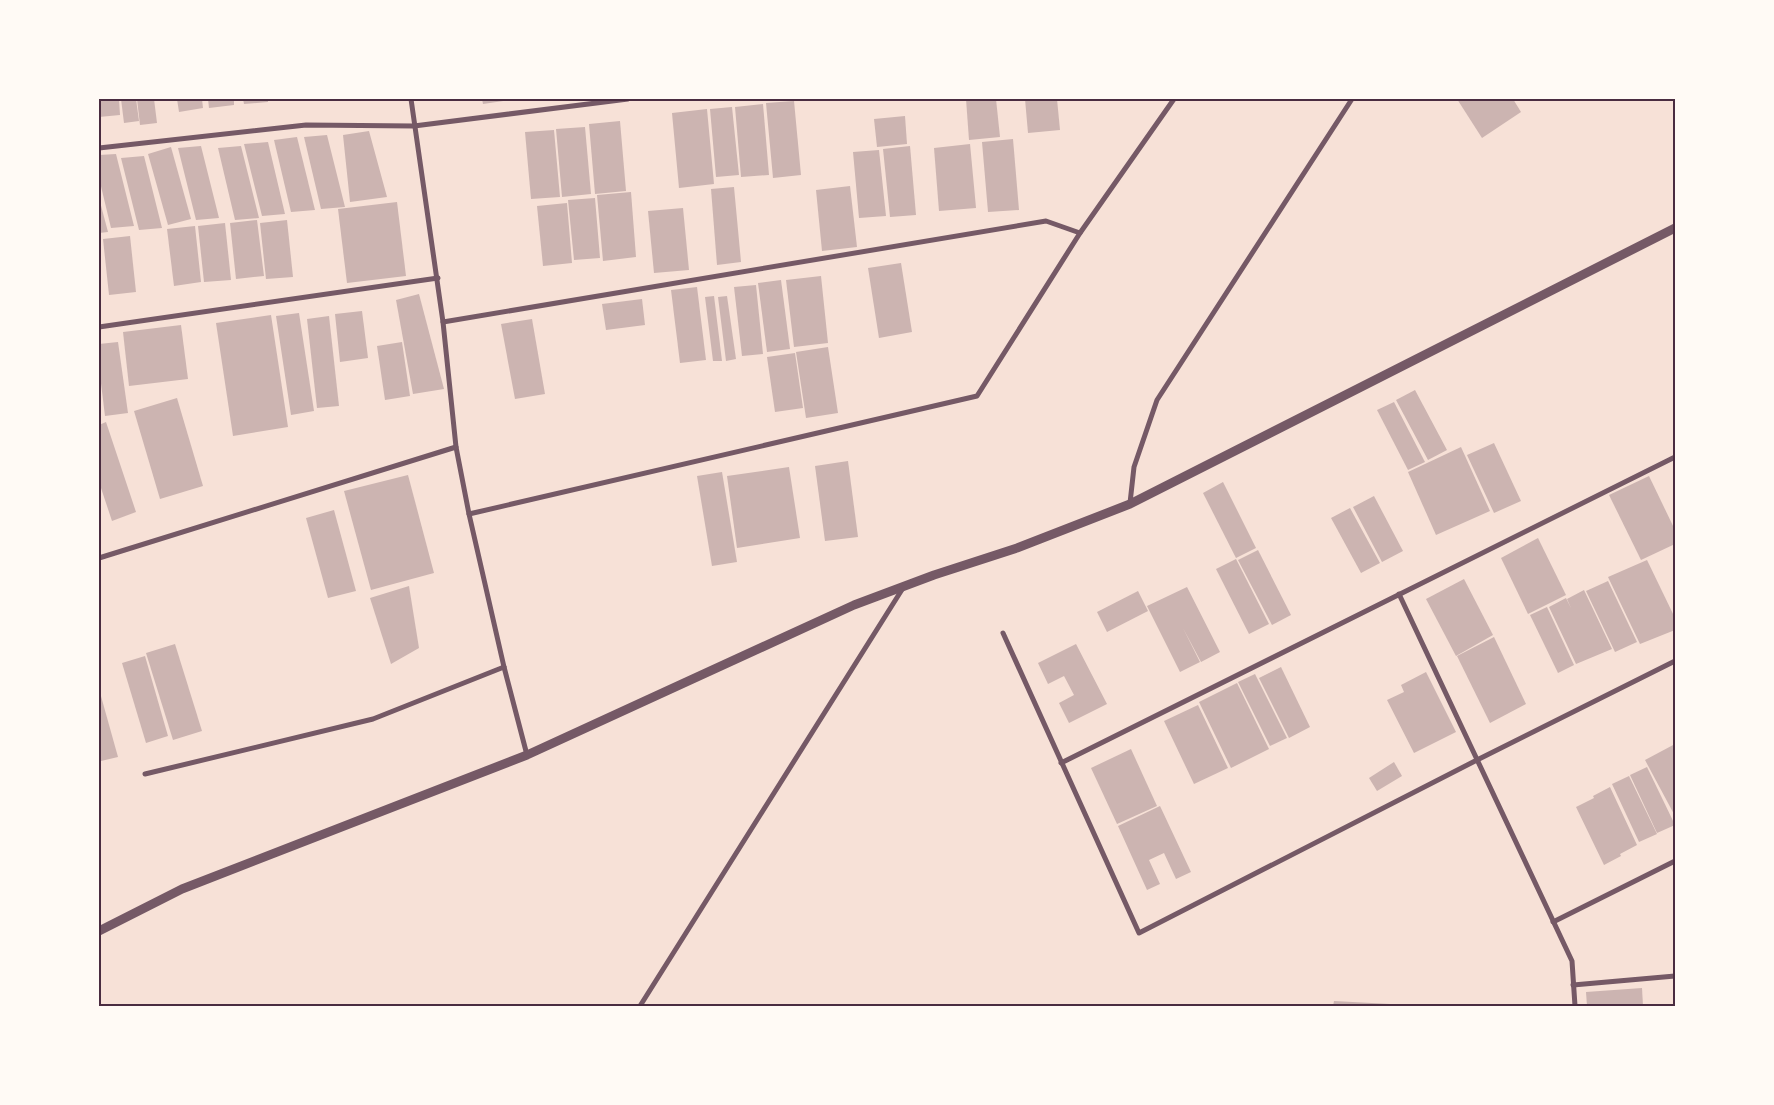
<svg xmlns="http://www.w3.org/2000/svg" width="1774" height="1105" font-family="'Alegreya Sans',sans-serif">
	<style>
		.building { fill: #ccb4b1 }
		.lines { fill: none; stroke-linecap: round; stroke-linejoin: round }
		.minor { stroke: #755966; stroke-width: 5 }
		.tertiary { stroke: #755966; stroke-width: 9 }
		.neatline { fill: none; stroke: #4a2c40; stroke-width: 2 }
	</style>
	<rect width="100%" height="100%" fill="#f7e1d7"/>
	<!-- building -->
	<g class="building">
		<polygon points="99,99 119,99 120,115 99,117"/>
		<polygon points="121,99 136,99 139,121 124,123"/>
		<polygon points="137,99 154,99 157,123 140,125"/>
		<polygon points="177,99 202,99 203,108 179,112"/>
		<polygon points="208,99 234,99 234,105 209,108"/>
		<polygon points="243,99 268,99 268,102 244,104"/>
		<polygon points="482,99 510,99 510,100 483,104"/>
		<polygon points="966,99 996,99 1000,137 969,140"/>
		<polygon points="1025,99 1057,99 1060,130 1028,133"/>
		<polygon points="1457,99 1513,99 1521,112 1482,138"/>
		<polygon points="794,101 801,175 773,178 766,103"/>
		<polygon points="763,104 769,175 741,177 735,107"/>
		<polygon points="732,107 739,175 716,177 710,109"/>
		<polygon points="707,109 714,184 679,188 672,113"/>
		<polygon points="905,116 907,144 877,147 874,119"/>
		<polygon points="620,121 626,191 595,194 589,124"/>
		<polygon points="585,127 591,194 562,197 556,129"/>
		<polygon points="554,130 560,197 531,199 525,132"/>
		<polygon points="369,131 387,197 350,202 343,135"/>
		<polygon points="327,135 345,207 321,209 304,137"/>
		<polygon points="297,137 315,210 291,212 274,140"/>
		<polygon points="1013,139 1019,210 988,212 982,142"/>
		<polygon points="268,142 285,214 262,216 244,144"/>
		<polygon points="970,144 976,208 939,211 934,148"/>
		<polygon points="201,146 219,218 196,220 178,148"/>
		<polygon points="241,146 259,218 235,220 218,148"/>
		<polygon points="910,146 916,215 890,217 883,149"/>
		<polygon points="171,147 191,219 168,225 148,154"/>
		<polygon points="879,150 886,216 859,218 853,152"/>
		<polygon points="116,154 134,226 111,228 99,178 99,155"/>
		<polygon points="144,156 162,228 139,230 121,158"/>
		<polygon points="850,186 857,247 822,251 816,190"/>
		<polygon points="734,187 741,262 717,265 711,189"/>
		<polygon points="631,192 636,257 603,261 597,195"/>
		<polygon points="99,198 108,232 99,233"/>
		<polygon points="595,198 600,258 574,260 568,200"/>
		<polygon points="397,202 406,276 347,283 338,209"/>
		<polygon points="567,203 572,263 543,266 537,206"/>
		<polygon points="683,208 689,270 654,273 648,211"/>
		<polygon points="257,220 264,276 236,279 230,223"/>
		<polygon points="287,220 293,277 266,279 260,223"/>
		<polygon points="225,223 231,280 204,282 198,226"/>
		<polygon points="195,226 201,282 174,286 167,229"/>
		<polygon points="130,236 136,292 109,295 103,239"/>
		<polygon points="901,263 912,332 879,338 868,268"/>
		<polygon points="821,276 828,343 794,347 786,280"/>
		<polygon points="781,280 790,349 767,352 758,283"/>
		<polygon points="756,285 763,354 742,356 734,287"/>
		<polygon points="697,287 706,360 680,363 671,290"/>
		<polygon points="419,294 444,389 413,394 396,300"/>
		<polygon points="714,296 722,361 713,361 705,297"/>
		<polygon points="727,296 736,359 726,361 718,297"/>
		<polygon points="642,299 645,325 606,330 602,304"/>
		<polygon points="362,311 368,358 340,362 335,314"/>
		<polygon points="299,313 314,411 291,415 276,316"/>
		<polygon points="271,315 288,427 233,436 216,323"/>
		<polygon points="329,316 339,406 317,408 307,319"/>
		<polygon points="532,319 545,394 515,399 501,324"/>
		<polygon points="181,325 188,379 129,386 123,332"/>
		<polygon points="118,342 128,413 105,416 99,367 99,344"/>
		<polygon points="402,342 410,396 385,400 377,346"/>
		<polygon points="828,347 838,413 806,418 796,352"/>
		<polygon points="795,353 803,408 775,412 767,357"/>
		<polygon points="1415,390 1447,450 1428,460 1396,400"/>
		<polygon points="177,398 203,486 160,499 134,411"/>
		<polygon points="1394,402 1425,462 1408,470 1377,410"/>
		<polygon points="106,422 136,512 112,521 99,482 99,425"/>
		<polygon points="1494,443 1521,501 1494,513 1467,455"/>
		<polygon points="1461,447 1490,511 1436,535 1408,472"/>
		<polygon points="848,461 858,537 825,541 815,466"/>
		<polygon points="789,467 800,538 737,548 727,476"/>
		<polygon points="722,472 737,562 712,566 697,476"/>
		<polygon points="408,475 434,573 371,590 344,491"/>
		<polygon points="1649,476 1675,530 1675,544 1641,560 1609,495"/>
		<polygon points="1223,482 1256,548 1236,558 1203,493"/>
		<polygon points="1374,496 1403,551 1382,562 1353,507"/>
		<polygon points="1350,508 1380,563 1361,573 1331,518"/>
		<polygon points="334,510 356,591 328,598 306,518"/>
		<polygon points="1538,538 1566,595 1528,614 1501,558"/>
		<polygon points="1258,550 1291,615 1272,625 1238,560"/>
		<polygon points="1236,559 1269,624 1249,634 1216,569"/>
		<polygon points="1647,560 1675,618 1675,630 1640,644 1608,577"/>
		<polygon points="1464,579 1493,635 1456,656 1426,599"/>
		<polygon points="1608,581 1637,642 1615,652 1586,591"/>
		<polygon points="409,586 419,648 391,664 370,598"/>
		<polygon points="1187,587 1220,652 1201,662 1183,628 1200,662 1180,672 1147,606"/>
		<polygon points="1584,590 1612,649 1576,664 1549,607 1566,598 1571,608 1567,599"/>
		<polygon points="1138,591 1148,611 1107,632 1097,612"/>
		<polygon points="1547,607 1574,665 1558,673 1530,615"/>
		<polygon points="1494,637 1526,704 1490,723 1457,656"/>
		<polygon points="175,644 202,731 173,740 146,653"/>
		<polygon points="1076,644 1107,704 1069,723 1059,703 1074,695 1064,676 1048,684 1038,663"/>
		<polygon points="145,656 168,736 146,743 122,663"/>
		<polygon points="1281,667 1310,727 1289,738 1259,678"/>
		<polygon points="1426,672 1456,732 1414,753 1387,700 1404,692 1401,685"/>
		<polygon points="1255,674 1287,738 1270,746 1238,682"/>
		<polygon points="1237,683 1269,749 1231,768 1199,702"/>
		<polygon points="99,689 118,757 101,761 99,755"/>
		<polygon points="1198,705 1228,768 1194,784 1164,721"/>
		<polygon points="1675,744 1675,816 1645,760"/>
		<polygon points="1131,749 1157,806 1117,824 1091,768"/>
		<polygon points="1394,762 1402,776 1377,791 1369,778"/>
		<polygon points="1647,767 1675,825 1657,833 1630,775"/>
		<polygon points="1629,776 1657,834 1639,842 1612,784"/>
		<polygon points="1610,787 1637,845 1620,854 1621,856 1604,865 1576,807 1594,798 1593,796"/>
		<polygon points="1160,806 1191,872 1176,879 1164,853 1149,860 1160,884 1147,890 1118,826"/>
		<polygon points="1642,988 1643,1006 1587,1006 1586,992"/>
		<polygon points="1334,1001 1409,1005 1409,1006 1333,1006"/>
	</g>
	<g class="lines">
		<!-- minor -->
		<g class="minor">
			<polyline points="411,99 443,322 456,447 469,514 504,667 527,755"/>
			<polyline points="99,148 306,125 414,126 628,99"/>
			<polyline points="443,322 1046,221 1080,233"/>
			<polyline points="99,327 438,278"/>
			<polyline points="1130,503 1134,467 1157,400 1352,99"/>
			<polyline points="469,514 977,396 1080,233 1174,99"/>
			<polyline points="99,558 456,447"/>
			<polyline points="1399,594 1572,961 1575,1006"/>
			<polyline points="1003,633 1139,933 1477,760 1675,661"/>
			<polyline points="1061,763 1675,457"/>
			<polyline points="145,774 373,719 504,667"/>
			<polyline points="1553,922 1675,861"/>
			<polyline points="1573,985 1675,976"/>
			<polyline points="640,1006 903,588"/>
		</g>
		<!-- tertiary -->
		<polyline class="tertiary" points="99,931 182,889 527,755 854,605 934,575 1017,548 1130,504 1675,228"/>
	</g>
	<!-- border -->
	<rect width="1774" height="1105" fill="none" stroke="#fffaf5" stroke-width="200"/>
	<rect x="100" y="100" width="1574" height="905" class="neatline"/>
</svg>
